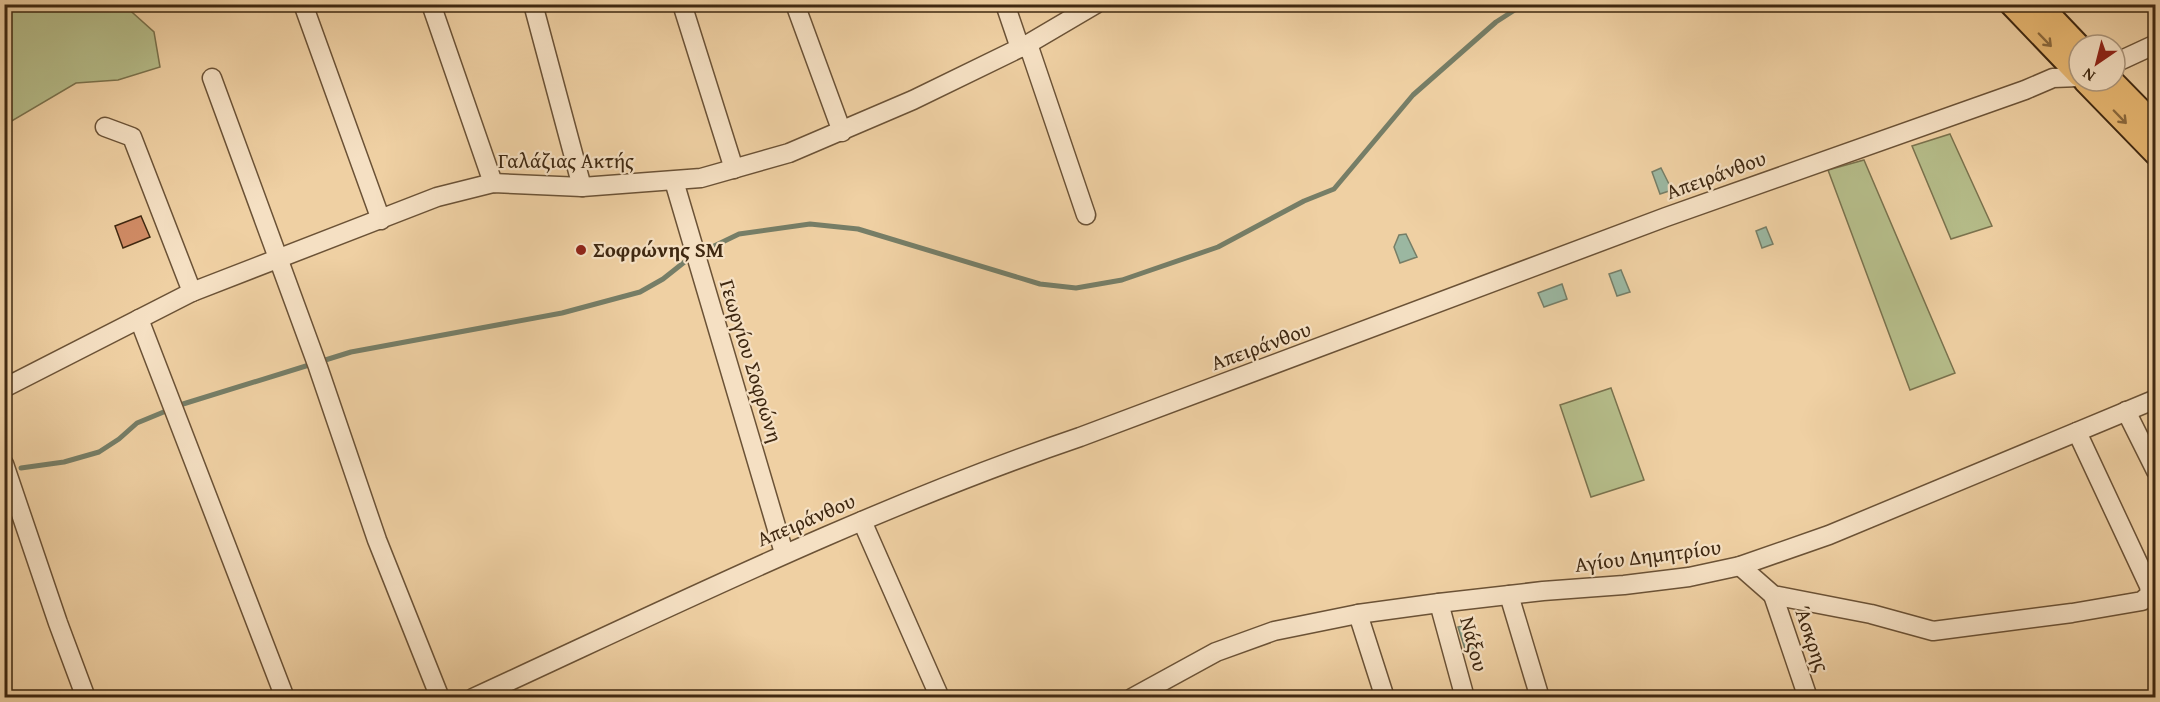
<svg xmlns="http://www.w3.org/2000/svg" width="2160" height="702" font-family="'Gentium Book Plus',serif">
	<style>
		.green { fill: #b5bc89; stroke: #7a724d; stroke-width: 1.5 }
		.water { fill: #9bb7a1; stroke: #767e67; stroke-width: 1.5 }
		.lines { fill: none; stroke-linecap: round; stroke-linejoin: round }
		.stream { stroke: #767e67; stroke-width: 5 }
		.building { fill: #d18c66; stroke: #3f2811; stroke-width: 1.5 }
		.minor-casing { stroke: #6b5236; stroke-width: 21 }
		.major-casing { stroke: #3f2811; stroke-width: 26 }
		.minor { stroke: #f5e0c3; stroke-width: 18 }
		.major { stroke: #e8b872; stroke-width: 22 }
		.oneway { stroke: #8b693d }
		.poi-dot { fill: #8f2418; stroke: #f5e0c3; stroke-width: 2 }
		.labels { text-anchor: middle; stroke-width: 4.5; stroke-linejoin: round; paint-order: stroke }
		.street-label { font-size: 21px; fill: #3f2811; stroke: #f5e0c3 }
		.poi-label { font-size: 21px; font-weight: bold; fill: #3f2811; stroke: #f5e0c3; text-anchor: start }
	</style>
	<rect width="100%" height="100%" fill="#efd0a3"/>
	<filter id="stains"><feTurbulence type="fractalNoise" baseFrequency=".00333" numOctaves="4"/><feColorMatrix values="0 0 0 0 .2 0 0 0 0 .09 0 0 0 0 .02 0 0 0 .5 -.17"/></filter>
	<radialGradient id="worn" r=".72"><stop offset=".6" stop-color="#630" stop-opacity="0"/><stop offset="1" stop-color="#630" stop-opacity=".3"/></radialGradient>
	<!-- green -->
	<g class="green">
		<polygon points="5,4 124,5 154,32 160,67 118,80 76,83 5,125"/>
		<polygon points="1950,134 1992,226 1951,239 1912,146"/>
		<polygon points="1864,160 1955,373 1910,390 1828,170"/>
		<polygon points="1611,388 1644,480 1591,497 1560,405"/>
	</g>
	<!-- water -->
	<g class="water">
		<polygon points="1661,168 1672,190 1660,194 1652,172"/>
		<polygon points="1766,227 1773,244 1762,248 1756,231"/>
		<polygon points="1406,234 1417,257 1400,263 1394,247 1399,235"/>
		<polygon points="1621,270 1630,292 1617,296 1609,274"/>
		<polygon points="1562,284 1567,299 1544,307 1538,293"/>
		<polygon points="1467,625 1474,650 1466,652 1458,627"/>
	</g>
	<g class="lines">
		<!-- stream -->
		<g class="stream">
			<polyline points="710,248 739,234 810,224 858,229 1040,284 1076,288 1122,280 1218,247 1304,201 1334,189 1413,95 1496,22 1524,4"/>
			<polyline points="21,468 64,462 99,452 119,439 137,423 183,404 351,352 562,313 640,292 663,279 687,260"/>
		</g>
	</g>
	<!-- building -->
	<polygon class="building" points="141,216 150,237 123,248 115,226"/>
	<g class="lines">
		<defs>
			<g id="minor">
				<polyline points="303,4 381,220"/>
				<polyline points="431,4 493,183"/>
				<polyline points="533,4 582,187"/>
				<polyline points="682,4 734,169"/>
				<polyline points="795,4 842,132"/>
				<polyline points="1005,4 1020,48"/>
				<polyline points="1028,44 1086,215"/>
				<polyline points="2115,63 2156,44"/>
				<polyline points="212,78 318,367 377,540 440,698"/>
				<polyline points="105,127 132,137 192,292"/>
				<polyline points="674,181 784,553"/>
				<polyline points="139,319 285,698"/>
				<polyline points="4,388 192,292 437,197 493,183 582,187 701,178 789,153 913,100 1028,44 1096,4"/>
				<polyline points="2126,411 2156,471"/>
				<polyline points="4,464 58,623 86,698"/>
				<polyline points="862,521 940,698"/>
				<polyline points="1740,566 1773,595 1871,614 1933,631 2072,613 2142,601 2150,594 2149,586 2077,432"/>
				<polyline points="1509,595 1540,698"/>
				<polyline points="1773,595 1808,698"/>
				<polyline points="1439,603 1465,698"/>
				<polyline points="1358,614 1385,698"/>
				<path d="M473,698C673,606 871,508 1080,437L1666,217L2025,90L2053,78L2079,77"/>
				<polyline points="1132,698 1216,652 1274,631 1358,614 1439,603 1543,591 1624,585 1689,577 1740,566 1829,535 2156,399"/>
			</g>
			<g id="major">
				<polyline points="2011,4 2079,75"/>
				<polyline points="2039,4 2079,46"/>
				<polyline points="2085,81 2156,154"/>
				<polyline points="2112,81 2156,126"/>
			</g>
		</defs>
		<!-- minor casing -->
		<use href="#minor" class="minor-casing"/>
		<!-- major casing -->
		<use href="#major" class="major-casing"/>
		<!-- minor -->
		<use href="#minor" class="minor"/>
		<!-- major -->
		<use href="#major" class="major"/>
	</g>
	<!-- one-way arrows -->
	<defs><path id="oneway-shaft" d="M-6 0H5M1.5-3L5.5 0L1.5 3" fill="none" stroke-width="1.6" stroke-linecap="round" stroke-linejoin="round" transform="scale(1.5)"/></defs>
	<g class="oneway">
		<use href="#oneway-shaft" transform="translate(2045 40) rotate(46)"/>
		<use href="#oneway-shaft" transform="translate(2120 117) rotate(46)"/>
	</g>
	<!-- markers -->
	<circle class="poi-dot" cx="581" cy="250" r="6"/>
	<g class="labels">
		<!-- street labels -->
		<g class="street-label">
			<text x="566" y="168">Γαλάζιας Ακτής</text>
			<text transform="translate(1716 175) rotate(-20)" y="7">Απειράνθου</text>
			<text transform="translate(1261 346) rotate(-20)" y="7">Απειράνθου</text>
			<text transform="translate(751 361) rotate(73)" y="7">Γεωργίου Σοφρώνη</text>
			<text transform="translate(806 520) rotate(-23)" y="7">Απειράνθου</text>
			<text transform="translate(1648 556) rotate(-7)" y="7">Αγίου Δημητρίου</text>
			<text transform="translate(1812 639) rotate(71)" y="7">Άσκρης</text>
			<text transform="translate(1474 644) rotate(75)" y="7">Νάξου</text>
		</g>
		<!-- poi labels -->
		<g class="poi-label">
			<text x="593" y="257">Σοφρώνης SM</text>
		</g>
	</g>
	<!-- margin -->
	<rect width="2160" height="702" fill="none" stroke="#efd0a3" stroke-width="24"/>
	<rect x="6" y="6" width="2148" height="690" fill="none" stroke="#3f2811" stroke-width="3"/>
	<rect x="12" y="12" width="2136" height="678" fill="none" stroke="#3f2811" stroke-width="1.5"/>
	<!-- north arrow -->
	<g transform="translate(2097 63) rotate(215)"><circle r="28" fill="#f5e0c3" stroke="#ac967c" stroke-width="1.5"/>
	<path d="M0-4.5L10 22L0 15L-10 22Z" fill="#8f2418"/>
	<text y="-9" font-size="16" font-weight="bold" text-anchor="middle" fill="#3f2811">N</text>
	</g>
	<rect width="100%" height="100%" filter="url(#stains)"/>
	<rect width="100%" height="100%" fill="url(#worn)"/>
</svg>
